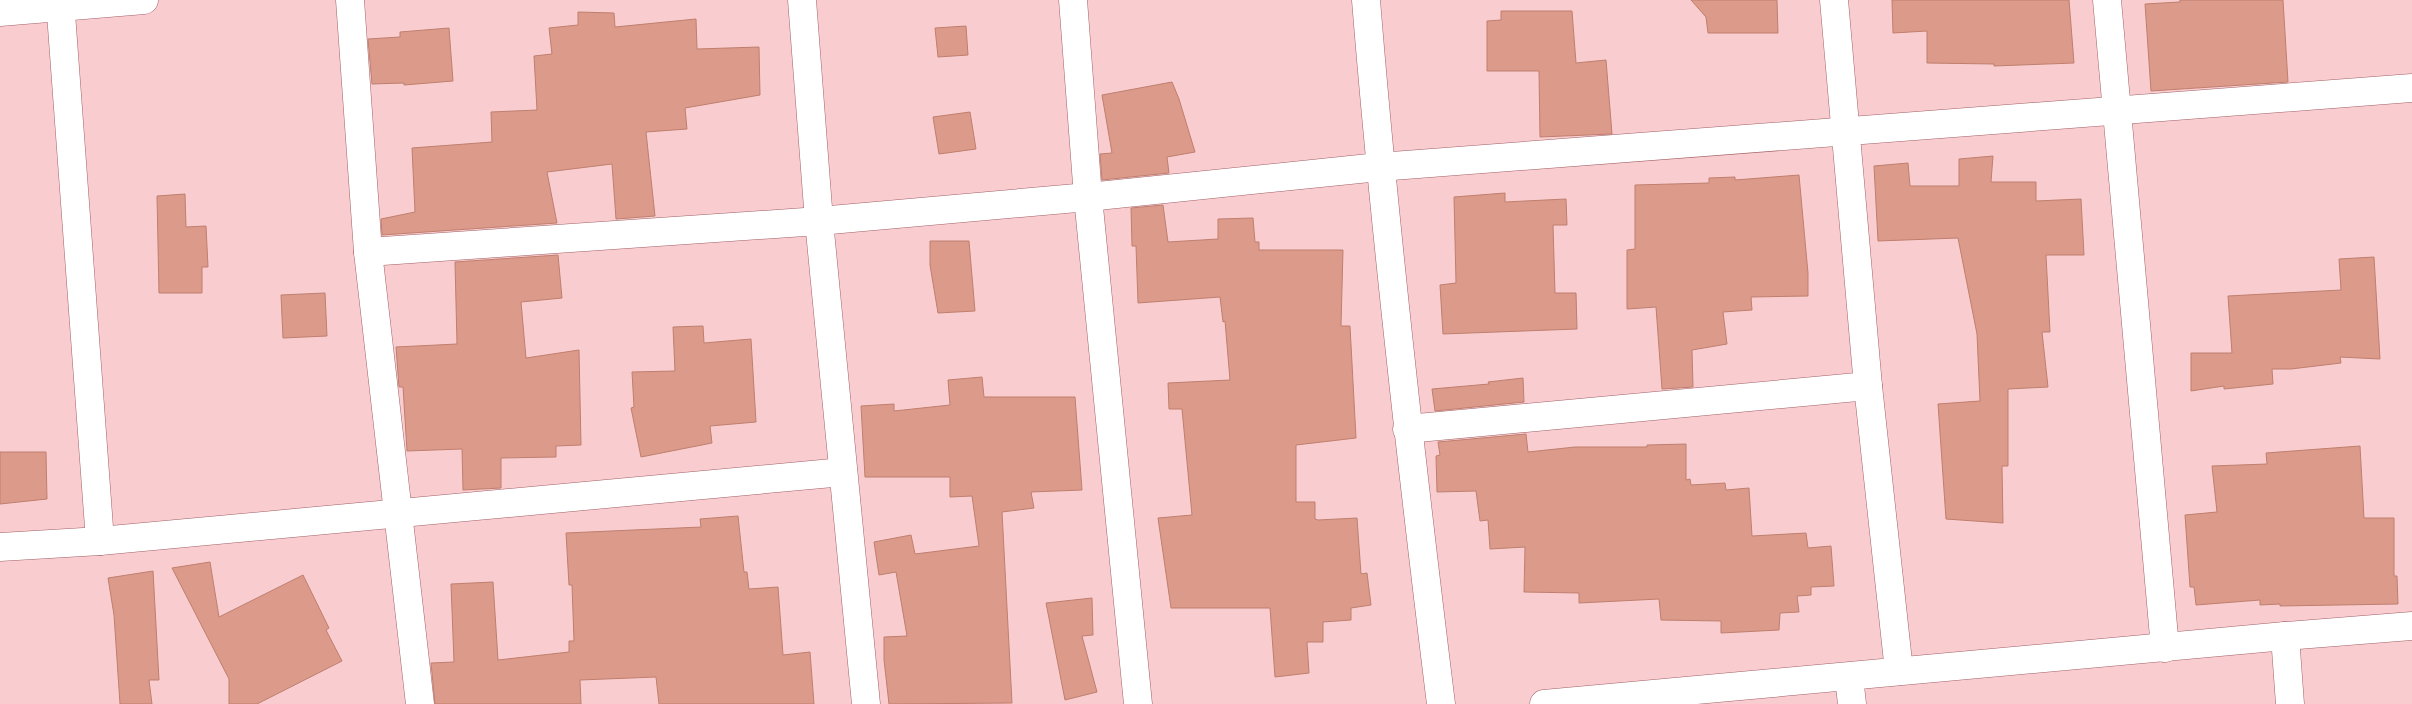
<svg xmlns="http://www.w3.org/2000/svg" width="2412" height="704" font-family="'Roboto Serif',serif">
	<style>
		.building { fill: #dc9a8a; stroke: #bf7f6f }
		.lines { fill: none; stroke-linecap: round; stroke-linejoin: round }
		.minor-casing { stroke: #a16066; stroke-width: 29 }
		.minor { stroke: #fff; stroke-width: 28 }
	</style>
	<rect width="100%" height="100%" fill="#f9cdcf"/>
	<!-- building -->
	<g class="building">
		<polygon points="1691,0 1777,0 1778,33 1708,33 1706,17"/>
		<polygon points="1892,0 2069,0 2074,63 1994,66 1994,64 1927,63 1927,31 1893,33"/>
		<polygon points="2180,0 2283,0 2288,82 2151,91 2145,4 2180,2"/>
		<polygon points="1501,11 1572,11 1576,63 1606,60 1612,134 1540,137 1539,71 1487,71 1487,21 1501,20"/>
		<polygon points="578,12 614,13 615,27 696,19 697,49 759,47 760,95 685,108 687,129 646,132 655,216 616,219 612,164 547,172 557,223 382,235 381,219 415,212 412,148 492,142 491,112 537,110 534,56 552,54 549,28 578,25"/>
		<polygon points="966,26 968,55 938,57 935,28"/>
		<polygon points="449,28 453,81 404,85 404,83 372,84 368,39 400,37 400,32"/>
		<polygon points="1172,82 1179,99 1195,152 1167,157 1169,173 1102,180 1100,154 1112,153 1102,95"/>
		<polygon points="970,112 976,149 939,154 933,117"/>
		<polygon points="1993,156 1991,182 2036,182 2036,201 2081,199 2084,255 2046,255 2050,332 2042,332 2048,387 2008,389 2008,466 2002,466 2003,523 1946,519 1938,404 1980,401 1977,334 1958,238 1878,241 1874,166 1908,163 1910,186 1959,186 1959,159"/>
		<polygon points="1799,175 1808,273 1808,296 1751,297 1752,310 1723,312 1727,344 1692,350 1693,387 1662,389 1656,307 1627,309 1627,250 1635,249 1635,185 1709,183 1709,178 1735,177 1735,180"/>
		<polygon points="1505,193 1505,202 1566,199 1567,225 1553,225 1555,293 1576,293 1577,329 1443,334 1440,285 1456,283 1454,197"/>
		<polygon points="185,194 186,227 206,226 208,267 202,267 202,293 159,293 157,196"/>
		<polygon points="1163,205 1168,242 1218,239 1218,219 1253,218 1255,242 1259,242 1259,250 1343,250 1341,326 1350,326 1356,438 1296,445 1296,502 1315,502 1315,519 1318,520 1357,518 1361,574 1367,573 1371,605 1351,608 1351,620 1323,622 1323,642 1307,642 1309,673 1275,677 1270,608 1171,608 1158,518 1192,515 1182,409 1169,409 1168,383 1230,380 1225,321 1223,322 1220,297 1138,303 1136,246 1132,246 1131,208"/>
		<polygon points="930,241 969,241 975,311 938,313 930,265"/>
		<polygon points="558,255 562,298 521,302 526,358 579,350 581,445 556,446 556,457 501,458 501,488 463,490 462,449 407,451 403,387 399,387 396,347 457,344 455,262"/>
		<polygon points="2374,257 2380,359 2340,357 2341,363 2291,369 2272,369 2273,384 2224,389 2224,386 2191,391 2191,353 2232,353 2228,296 2341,290 2339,259"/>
		<polygon points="325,293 327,336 283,338 281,295"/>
		<polygon points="703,326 704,343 751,339 756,422 710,426 712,443 641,457 631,408 634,407 632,372 675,371 673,327"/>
		<polygon points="982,377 984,397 1075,397 1082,490 1031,492 1034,508 1002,512 1012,703 889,704 884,660 884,637 907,636 896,572 879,575 874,542 911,535 915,554 979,546 972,496 950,497 950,477 865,477 861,406 894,404 894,411 950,405 948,380"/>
		<polygon points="1523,378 1524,402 1435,411 1432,389 1489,384 1488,382"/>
		<polygon points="1526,434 1528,452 1575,447 1647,447 1647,445 1686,444 1686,480 1690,479 1691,485 1725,483 1726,490 1749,488 1752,536 1806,533 1808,548 1831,546 1834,586 1811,587 1811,595 1797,596 1799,612 1780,613 1779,630 1721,633 1721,621 1661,620 1659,599 1579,603 1579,593 1524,592 1525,547 1490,549 1488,520 1480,521 1476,491 1437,492 1436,456 1440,455 1438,442"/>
		<polygon points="2360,446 2364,518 2394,518 2394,576 2397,576 2398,604 2280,606 2280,604 2260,605 2260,600 2196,605 2194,587 2190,587 2185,515 2217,512 2212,466 2267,464 2266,453"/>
		<polygon points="0,452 46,452 47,499 0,504"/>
		<polygon points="738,516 744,572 747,572 749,589 778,587 783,655 810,652 814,704 659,704 656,677 580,680 581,704 435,704 431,663 454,662 451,584 493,582 498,660 569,652 569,641 574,641 572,585 569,585 566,533 701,527 700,519"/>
		<polygon points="210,562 219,617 303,575 329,628 326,630 342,661 257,704 229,704 229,679 172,568"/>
		<polygon points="153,571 159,680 149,680 152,704 120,704 114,615 108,578"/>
		<polygon points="1092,598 1093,635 1082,636 1097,692 1065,700 1046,603"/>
	</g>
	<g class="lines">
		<defs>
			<g id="minor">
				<polyline points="60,0 100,541"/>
				<polyline points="350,0 368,252 420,704"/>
				<polyline points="802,0 819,221 866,704"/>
				<polyline points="1073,0 1088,197 1138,704"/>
				<path d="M1366,0C1385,235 1412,470 1441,704"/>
				<polyline points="1834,0 1868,386 1899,671"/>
				<polyline points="2107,0 2165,648"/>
				<polyline points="0,12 144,0"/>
				<polyline points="368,252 819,221 1088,197 1379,167 2412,88"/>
				<polyline points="1407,429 1868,386"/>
				<polyline points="0,547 100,541 843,472"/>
				<polyline points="2285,636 2290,704"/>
				<polyline points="1849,677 1852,704"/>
				<polyline points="1544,704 2285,636 2412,626"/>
			</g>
		</defs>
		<!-- minor casing -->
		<use href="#minor" class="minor-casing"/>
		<!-- minor -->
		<use href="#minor" class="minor"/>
	</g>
</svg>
